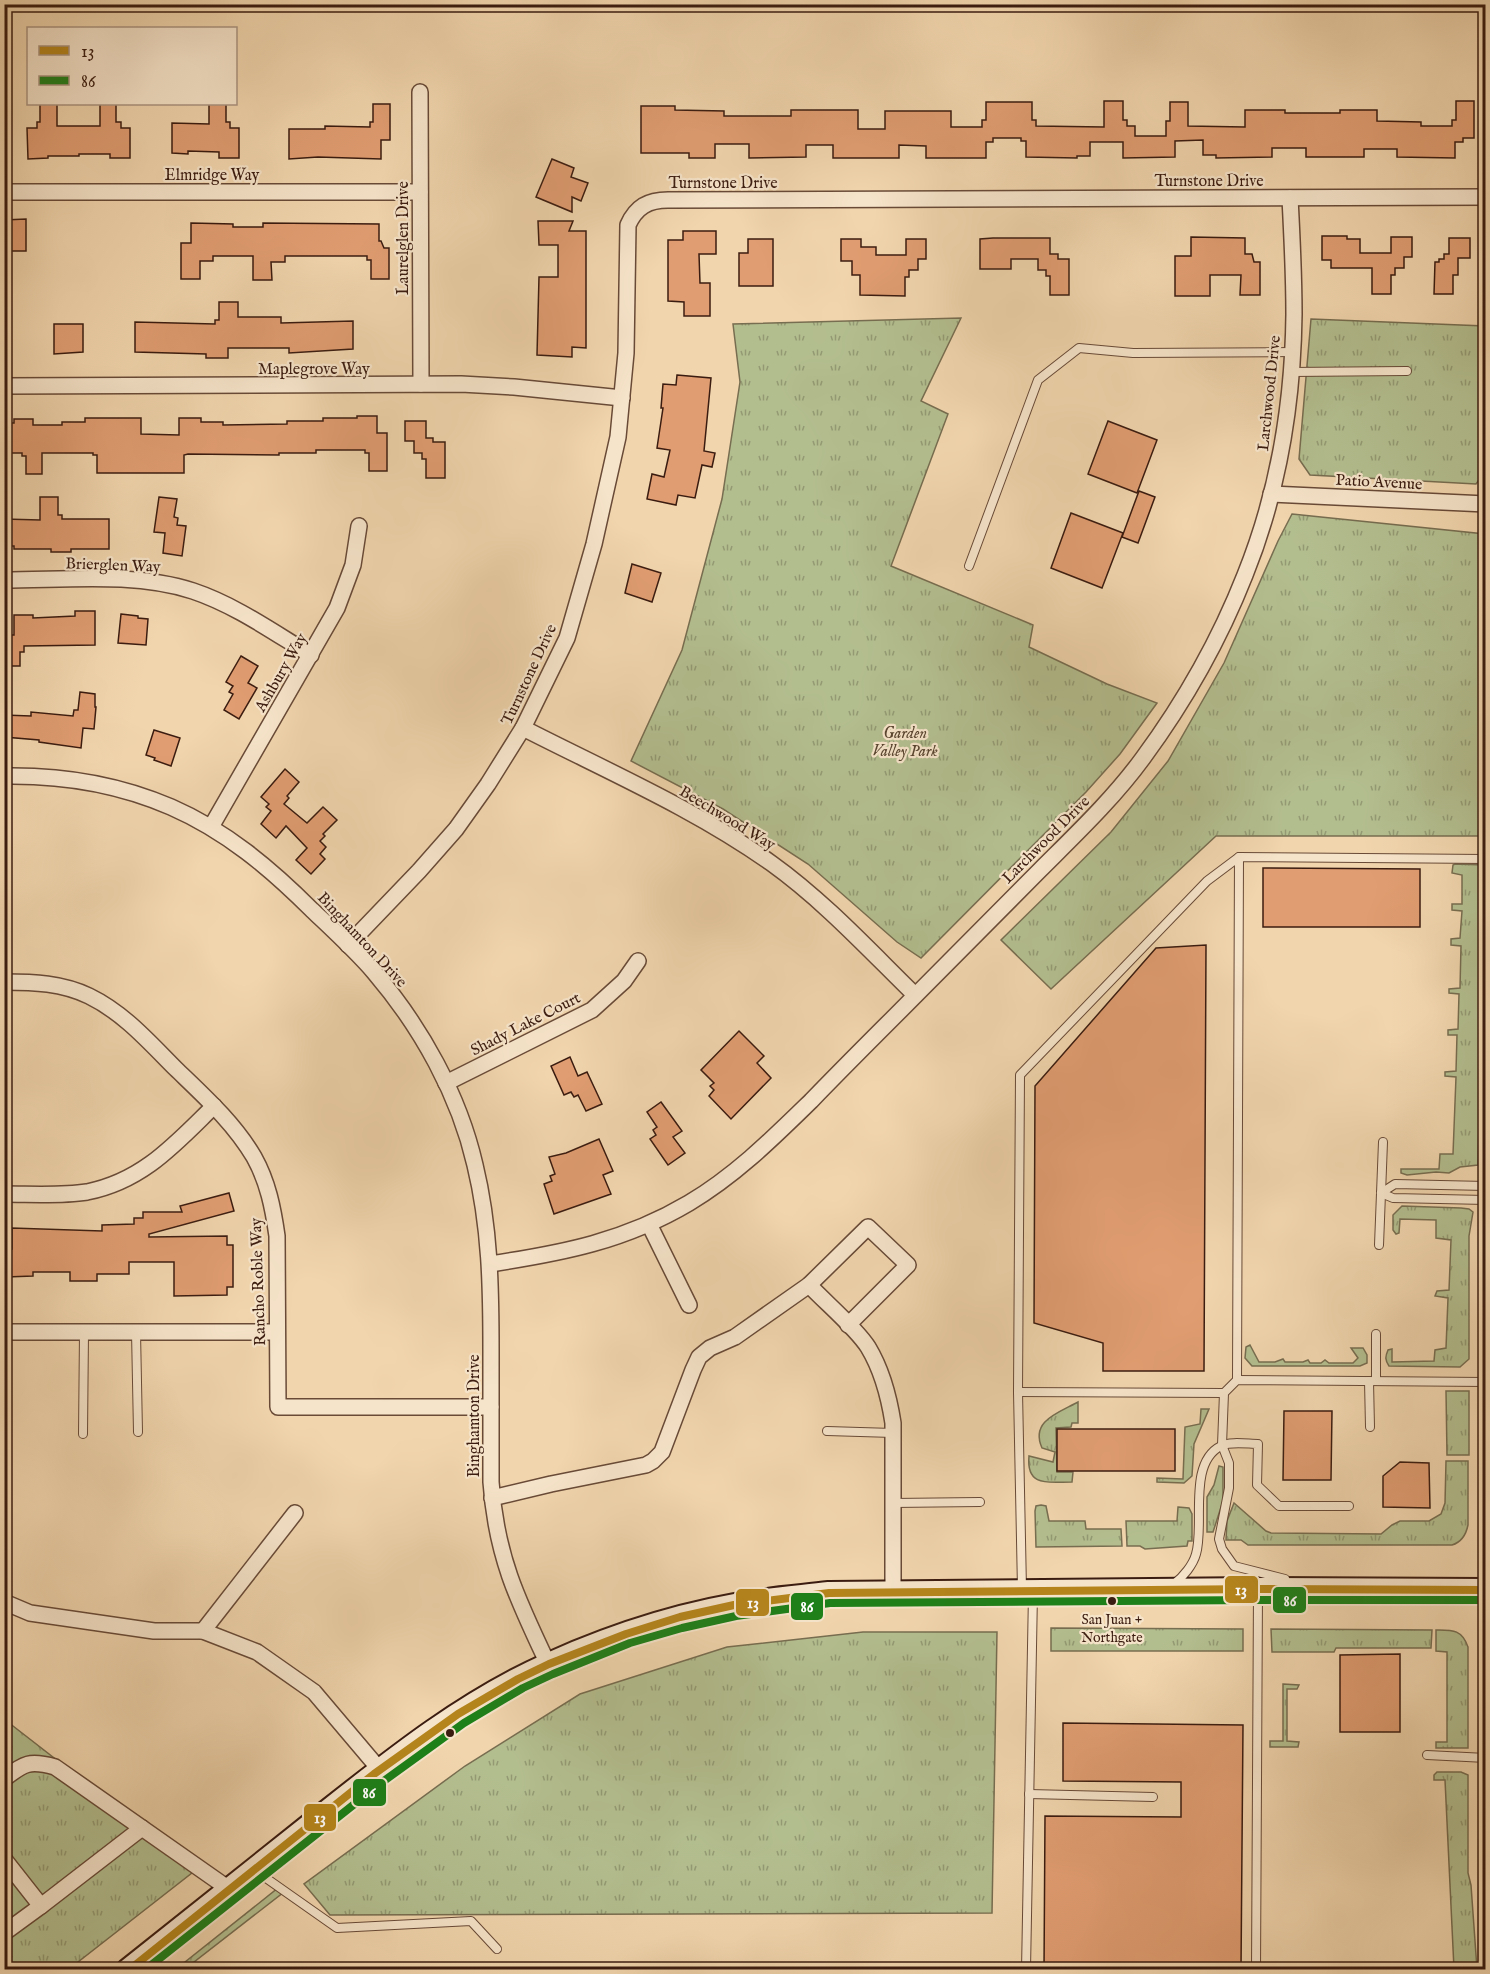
<svg xmlns="http://www.w3.org/2000/svg" width="1490" height="1974" font-family="'IM FELL English',serif">
	<style>
		.grass { fill: url(#grass-tufts); stroke: #776d50; stroke-width: 1.5 }
		.building { fill: #e09d71; stroke: #3b1c10; stroke-width: 1.5 }
		.lines { fill: none; stroke-linecap: round; stroke-linejoin: round }
		.lane-casing { stroke: #684a37; stroke-width: 10 }
		.street-casing { stroke: #684a37; stroke-width: 18 }
		.secondary-casing { stroke: #3b1c10; stroke-width: 26 }
		.lane { stroke: #f6e4ca; stroke-width: 8 }
		.street { stroke: #f6e4ca; stroke-width: 15 }
		.secondary { stroke: #f6e4ca; stroke-width: 22 }
		.bus-1-casing { stroke: #f6e4ca; stroke-width: 12 }
		.bus-2-casing { stroke: #f6e4ca; stroke-width: 12 }
		.bus-1 { stroke: #b5851c; stroke-width: 8 }
		.bus-2 { stroke: #1e8019; stroke-width: 8 }
		.bus-dot { fill: #3b1c10; stroke: #f6e4ca; stroke-width: 2 }
		.labels { text-anchor: middle; stroke-width: 4.5; stroke-linejoin: round; paint-order: stroke }
		.bus-label { font-size: 14px; fill: #3b1c10; stroke: #f6e4ca }
		.street-label { font-size: 16px; fill: #3b1c10; stroke: #f6e4ca }
		.park-label { font-size: 16px; font-style: italic; fill: #594430; stroke: #f6e4ca }
		.line-badge { stroke: #f6e4ca; stroke-width: 2 }
		.badge-label { font-size: 16px; text-anchor: middle; font-weight: bold; fill: #fff }
	</style>
	<defs>
		<pattern id="grass-tufts" width="24" height="20" patternUnits="userSpaceOnUse" patternTransform="scale(1.5)"><rect width="24" height="20" fill="#b3be8f"/><path d="M3 7l-1-3M5 7V3M7 7l1-3M15 17l-1-3M17 17v-4M19 17l1-3" fill="none" stroke="#939a73"/></pattern>
	</defs>
	<rect width="100%" height="100%" fill="#f1d5ad"/>
	<filter id="stains"><feTurbulence type="fractalNoise" baseFrequency=".00333" numOctaves="4"/><feColorMatrix values="0 0 0 0 .2 0 0 0 0 .09 0 0 0 0 .02 0 0 0 .5 -.17"/></filter>
	<radialGradient id="worn" r=".72"><stop offset=".6" stop-color="#630" stop-opacity="0"/><stop offset="1" stop-color="#630" stop-opacity=".3"/></radialGradient>
	<!-- grass -->
	<g class="grass">
		<polygon points="961,318 921,401 948,414 891,566 1033,625 1029,647 1107,684 1157,703 1120,754 1086,792 921,958 897,942 808,864 723,809 631,761 682,650 722,499 740,382 733,324"/>
		<polygon points="1311,319 1485,326 1484,473 1476,484 1310,475 1299,459"/>
		<polygon points="1292,514 1485,534 1485,836 1216,836 1051,989 1001,940 1111,832 1168,761 1224,663 1278,541"/>
		<polygon points="1455,864 1485,865 1478,1165 1460,1167 1449,1173 1436,1172 1407,1175 1401,1173 1401,1169 1439,1169 1440,1154 1453,1154 1456,1077 1445,1076 1445,1072 1456,1071 1457,1035 1448,1035 1448,1030 1458,1029 1459,994 1449,993 1449,989 1460,988 1461,946 1451,945 1451,939 1460,938 1462,911 1452,910 1452,904 1462,904 1462,875 1452,873 1453,865"/>
		<path d="M1402,1206L1461,1208L1469,1209L1473,1212L1469,1236V1359L1460,1367L1389,1366C1385,1360 1385,1357 1388,1350L1392,1349V1362L1434,1361L1435,1350L1446,1348L1448,1298L1435,1296L1437,1291L1449,1290L1451,1240L1436,1238V1220L1400,1219L1399,1233L1396,1234L1393,1230V1215Z"/>
		<polygon points="1250,1345 1259,1362 1275,1362 1283,1359 1285,1362 1303,1362 1308,1360 1310,1363 1321,1363 1325,1360 1329,1363 1353,1363 1358,1358 1351,1348 1363,1348 1367,1355 1367,1363 1360,1366 1252,1366 1245,1358 1246,1347"/>
		<polygon points="1446,1391 1469,1391 1469,1455 1447,1455"/>
		<path d="M1078,1402V1423H1072L1071,1427L1056,1428L1057,1472H1073L1072,1482C1049,1482 1026,1488 1029,1456L1053,1462L1055,1452L1042,1448C1030,1421 1058,1413 1078,1402Z"/>
		<polygon points="1201,1409 1209,1409 1194,1444 1192,1476 1184,1483 1157,1482 1157,1478 1183,1479 1185,1427 1200,1424"/>
		<path d="M1446,1461H1468V1525C1466,1535 1462,1542 1452,1545H1248L1241,1540H1226L1227,1521L1234,1503L1266,1531L1271,1533L1381,1534L1392,1525L1400,1521H1429L1441,1514L1445,1503Z"/>
		<polygon points="1219,1466 1223,1467 1223,1501 1213,1532 1207,1532 1207,1497 1214,1485"/>
		<polygon points="1041,1505 1046,1506 1049,1521 1085,1521 1086,1529 1121,1529 1122,1546 1036,1547 1035,1511 1036,1506"/>
		<polygon points="1178,1507 1189,1508 1192,1514 1192,1541 1188,1541 1187,1546 1145,1549 1140,1546 1127,1546 1126,1521 1177,1521"/>
		<polygon points="1051,1628 1243,1629 1243,1651 1051,1651"/>
		<polygon points="1271,1629 1432,1630 1431,1648 1336,1648 1334,1652 1272,1652"/>
		<path d="M1436,1630C1452,1630 1462,1629 1468,1647V1748H1436V1742H1447V1652L1436,1651Z"/>
		<polygon points="863,1632 997,1632 992,1913 330,1915 304,1884 465,1766 580,1694 727,1647"/>
		<polygon points="1283,1684 1299,1685 1297,1689 1287,1689 1287,1741 1299,1742 1298,1747 1270,1747 1270,1741 1283,1741"/>
		<polygon points="4,1719 197,1869 69,1969 5,1969"/>
		<polygon points="1437,1772 1461,1772 1468,1775 1468,1873 1471,1885 1477,1969 1454,1969 1445,1780 1434,1780 1434,1775"/>
		<polygon points="278,1888 284,1892 185,1969 175,1970"/>
	</g>
	<!-- building -->
	<g class="building">
		<polygon points="1104,101 1123,101 1123,120 1127,120 1127,126 1135,126 1135,136 1166,136 1166,121 1170,121 1170,102 1188,102 1188,126 1245,127 1245,110 1285,110 1285,113 1340,113 1340,110 1377,110 1377,121 1421,122 1421,126 1452,126 1452,120 1456,120 1456,101 1474,101 1474,138 1463,138 1463,142 1455,142 1455,158 1397,157 1397,149 1364,149 1364,157 1306,157 1306,148 1272,148 1272,157 1216,158 1216,155 1203,155 1203,140 1175,141 1175,157 1123,158 1123,142 1090,142 1090,156 1077,156 1077,158 1026,157 1026,141 1021,141 1021,138 993,138 993,142 986,142 986,158 926,158 926,146 899,145 899,158 833,158 833,145 806,145 806,157 749,158 749,144 715,144 715,158 689,158 689,153 641,153 641,106 675,106 675,110 724,111 724,116 791,116 791,110 858,110 858,129 885,129 885,111 951,111 951,127 982,127 982,120 986,120 986,102 1032,102 1032,120 1036,120 1036,126 1104,127"/>
		<polygon points="40,104 57,104 57,126 100,126 100,104 116,104 116,122 121,122 121,128 130,128 130,158 110,158 110,154 79,154 79,156 48,156 48,158 28,159 27,128 37,128 37,122 40,122"/>
		<polygon points="209,104 226,104 226,122 230,122 230,128 239,128 239,158 219,158 219,152 188,151 188,154 172,153 172,123 209,124"/>
		<polygon points="373,104 390,104 390,140 381,140 381,159 318,157 289,159 289,129 325,129 325,126 370,127 370,122 373,122"/>
		<polygon points="552,159 574,168 571,177 588,183 581,201 572,197 572,212 536,197"/>
		<polygon points="26,219 26,251 4,251 4,220"/>
		<polygon points="538,221 573,221 569,231 586,231 586,348 572,347 572,357 537,355 539,277 558,277 558,245 539,245"/>
		<polygon points="191,223 233,224 233,227 263,227 263,223 379,224 379,241 381,241 384,248 389,248 389,279 371,279 371,260 367,260 367,256 285,256 285,262 271,262 272,280 253,280 253,256 213,256 213,261 200,261 200,279 181,279 181,243 191,243"/>
		<polygon points="683,231 716,231 716,254 699,254 700,283 710,283 710,316 684,316 684,302 668,301 668,240 683,240"/>
		<polygon points="1322,236 1347,236 1347,239 1360,239 1360,253 1391,253 1391,237 1412,237 1412,257 1404,257 1404,268 1395,268 1395,275 1391,275 1391,294 1372,294 1372,268 1331,268 1331,260 1322,260"/>
		<polygon points="1191,237 1245,238 1245,254 1252,254 1254,262 1260,262 1260,295 1240,295 1241,275 1210,275 1210,296 1175,296 1175,256 1191,256"/>
		<polygon points="993,238 1050,238 1050,254 1058,254 1058,259 1069,259 1069,295 1050,295 1050,276 1046,276 1046,270 1038,270 1038,259 1011,259 1011,269 980,269 980,239"/>
		<polygon points="1449,238 1470,238 1470,258 1458,258 1458,275 1453,275 1453,294 1434,294 1435,262 1439,262 1439,259 1444,259 1444,254 1449,254"/>
		<polygon points="748,239 773,239 773,286 739,286 739,253 748,253"/>
		<polygon points="841,239 861,239 861,247 876,247 876,255 906,255 906,239 926,239 926,259 918,259 918,270 909,270 909,277 905,277 905,296 860,295 860,275 852,275 852,261 841,261"/>
		<polygon points="219,302 238,302 238,317 281,317 281,323 353,321 353,349 289,353 289,348 228,348 228,358 206,358 206,354 135,352 135,322 215,324 215,320 219,320"/>
		<polygon points="54,324 83,324 83,352 54,354"/>
		<polygon points="677,375 711,378 704,451 715,453 712,467 702,465 695,498 678,495 676,505 647,499 652,474 664,477 670,450 657,448 663,408 661,408 663,384 676,385"/>
		<polygon points="357,416 377,416 377,433 387,433 387,471 369,471 369,453 365,453 365,450 316,450 316,453 279,453 279,455 188,454 184,455 184,473 97,473 97,455 93,455 93,453 42,453 42,474 26,474 26,456 22,456 22,453 4,453 4,423 14,423 14,419 33,419 33,425 62,425 62,422 85,422 85,418 141,418 141,434 179,435 179,418 201,418 201,422 223,422 223,425 287,424 287,421 323,421 323,418 357,418"/>
		<polygon points="405,421 426,421 426,438 433,438 433,442 445,442 445,478 426,478 426,459 422,459 422,453 414,453 414,441 405,441"/>
		<polygon points="1108,421 1157,440 1137,493 1088,474"/>
		<polygon points="1139,491 1155,497 1138,543 1122,537"/>
		<polygon points="40,497 58,497 58,515 62,515 62,519 109,519 109,549 71,549 71,552 51,552 51,549 14,549 14,546 4,546 4,519 40,520"/>
		<polygon points="159,497 177,499 174,517 178,518 177,525 186,526 182,556 163,553 165,533 154,532"/>
		<polygon points="1071,513 1123,533 1102,588 1051,568"/>
		<polygon points="632,564 661,573 652,602 625,593"/>
		<polygon points="75,611 95,611 95,645 24,646 24,652 20,652 20,666 4,666 4,635 14,635 14,615 33,615 33,618 75,616"/>
		<polygon points="121,614 138,616 138,618 148,619 146,645 118,643"/>
		<polygon points="241,656 258,666 248,683 257,688 239,719 224,710 233,694 229,692 233,686 226,682"/>
		<polygon points="80,692 95,694 95,707 96,707 94,729 83,728 81,748 39,742 39,740 4,737 4,715 31,716 31,712 73,716 74,710 78,710"/>
		<polygon points="154,730 180,738 171,766 154,760 155,758 146,755"/>
		<polygon points="285,769 299,782 287,796 289,798 284,804 307,823 323,807 337,820 323,834 325,836 320,841 326,847 320,854 325,859 311,874 296,860 307,848 286,826 276,838 261,824 271,811 266,807 269,804 261,797"/>
		<polygon points="1263,868 1420,869 1420,927 1263,927"/>
		<polygon points="1206,945 1204,1371 1103,1371 1103,1343 1034,1323 1035,1086 1156,948"/>
		<polygon points="739,1031 764,1056 757,1063 771,1078 731,1119 709,1096 714,1090 710,1086 714,1083 701,1070"/>
		<polygon points="570,1057 578,1076 587,1072 602,1104 586,1111 578,1095 574,1097 571,1092 564,1095 551,1066"/>
		<polygon points="661,1102 682,1131 673,1137 685,1153 668,1165 650,1139 656,1135 653,1130 657,1127 647,1112"/>
		<polygon points="599,1139 613,1171 603,1175 611,1194 554,1214 544,1184 552,1181 550,1176 555,1174 549,1157 566,1153"/>
		<polygon points="229,1193 234,1211 149,1234 149,1237 227,1236 227,1245 233,1245 233,1287 227,1287 227,1295 174,1296 174,1262 129,1262 129,1274 97,1274 97,1281 70,1281 70,1272 33,1272 33,1276 6,1277 6,1249 12,1249 12,1228 102,1231 102,1225 134,1224 134,1218 143,1218 143,1212 182,1212 180,1206"/>
		<polygon points="1284,1411 1332,1411 1331,1480 1283,1480"/>
		<rect x="1057" y="1429" width="118" height="42"/>
		<polygon points="1400,1462 1429,1463 1430,1508 1383,1507 1383,1476"/>
		<polygon points="1400,1654 1400,1732 1340,1732 1340,1655"/>
		<polygon points="1063,1723 1243,1725 1241,1970 1044,1970 1045,1816 1181,1817 1181,1782 1063,1781"/>
	</g>
	<g class="lines">
		<defs>
			<g id="lane">
				<polyline points="1290,372 1407,371"/>
				<polyline points="969,566 1038,380 1079,348 1133,353 1292,352"/>
				<polyline points="1381,1193 1395,1184 1486,1186"/>
				<polyline points="1381,1193 1393,1198 1486,1200"/>
				<polyline points="1379,1245 1383,1142"/>
				<polyline points="136,1332 138,1432"/>
				<polyline points="1376,1334 1376,1381"/>
				<polyline points="1237,1380 1239,857"/>
				<polyline points="1369,1381 1370,1427"/>
				<polyline points="1018,1392 1224,1393 1237,1380 1486,1382"/>
				<polyline points="1224,1393 1222,1445 1229,1463 1229,1488 1219,1539 1222,1549 1234,1566 1285,1579"/>
				<polyline points="827,1431 893,1433"/>
				<polyline points="83,1434 84,1332"/>
				<polyline points="893,1503 980,1502"/>
				<path d="M1175,1583C1183,1577 1193,1565 1196,1554C1205,1525 1187,1463 1221,1446C1230,1441 1248,1444 1258,1444L1257,1485L1279,1506H1349"/>
				<polyline points="1022,1589 1018,1392 1020,1075 1207,881 1239,857 1486,859"/>
				<polyline points="1427,1755 1486,1758"/>
				<polyline points="1029,1794 1153,1797"/>
				<polyline points="256,1871 337,1928 471,1921 497,1949"/>
				<polyline points="1026,1970 1033,1593"/>
				<polyline points="1256,1970 1258,1591"/>
			</g>
			<g id="street">
				<polyline points="420,92 421,384"/>
				<polyline points="4,192 420,192"/>
				<polyline points="4,386 461,384 514,387 622,398"/>
				<polyline points="1271,494 1486,504"/>
				<path d="M4,580C65,580 135,572 193,591C235,605 273,632 311,655"/>
				<path d="M523,728C607,771 695,809 771,863C824,901 869,950 915,995"/>
				<path d="M4,776C62,775 118,784 171,807C226,831 270,868 312,910C333,930 355,950 374,972C421,1027 459,1095 475,1165C490,1227 491,1287 491,1350C491,1394 491,1438 491,1482C496,1555 517,1599 548,1664"/>
				<polyline points="211,827 337,608 353,565 359,526"/>
				<path d="M348,945L419,871L456,829L488,784L523,728L567,638L594,544L618,437L626,353L628,225C636,207 648,200 668,200L1486,197"/>
				<path d="M4,982C34,982 62,983 89,996C124,1013 149,1042 176,1069C204,1096 234,1123 254,1157C268,1182 273,1208 277,1236L278,1407H491"/>
				<polyline points="446,1083 592,1010 624,981 638,961"/>
				<path d="M4,1194C31,1194 61,1196 87,1192C143,1181 175,1144 214,1106"/>
				<polyline points="649,1224 689,1305"/>
				<path d="M490,1264C563,1253 625,1241 689,1203C736,1175 773,1138 811,1101C838,1073 865,1046 892,1019C942,969 991,919 1040,870C1076,834 1113,799 1143,758C1185,701 1219,641 1245,575C1278,493 1293,402 1294,314C1294,275 1292,236 1290,198"/>
				<path d="M809,1285C826,1303 856,1328 868,1347C882,1370 889,1397 893,1423V1592"/>
				<polyline points="4,1332 277,1332"/>
				<polyline points="492,1498 551,1484 646,1465 653,1461 662,1452 693,1370 699,1357 710,1348 735,1337 809,1285 868,1227 908,1265 848,1325"/>
				<polyline points="4,1602 30,1613 154,1631 203,1631 257,1652 314,1692 380,1770"/>
				<polyline points="203,1631 295,1513"/>
				<path d="M4,1779C24,1763 30,1760 55,1767L229,1889"/>
				<polyline points="4,1859 41,1906 142,1828"/>
				<polyline points="4,1933 41,1906"/>
			</g>
			<path id="secondary" d="M128,1970C192,1919 256,1868 320,1817C392,1760 464,1702 549,1664C616,1634 688,1611 761,1601C783,1597 806,1596 829,1593L1258,1589L1486,1590"/>
		</defs>
		<!-- lane casing -->
		<use href="#lane" class="lane-casing"/>
		<!-- street casing -->
		<use href="#street" class="street-casing"/>
		<!-- secondary casing -->
		<use href="#secondary" class="secondary-casing"/>
		<!-- lane -->
		<use href="#lane" class="lane"/>
		<!-- street -->
		<use href="#street" class="street"/>
		<!-- secondary -->
		<use href="#secondary" class="secondary"/>
		<defs>
			<polyline id="bus-1" points="129,1970 374,1774 458,1714 518,1679 549,1664 626,1634 680,1617 734,1605 829,1593 1258,1589 1486,1590"/>
			<polyline id="bus-2" points="145,1970 381,1783 464,1723 523,1688 553,1674 630,1643 682,1628 736,1616 830,1603 1258,1600 1486,1600"/>
		</defs>
		<!-- bus-1 casing -->
		<use href="#bus-1" class="bus-1-casing"/>
		<!-- bus-2 casing -->
		<use href="#bus-2" class="bus-2-casing"/>
		<!-- bus-1 -->
		<use href="#bus-1" class="bus-1"/>
		<!-- bus-2 -->
		<use href="#bus-2" class="bus-2"/>
	</g>
	<!-- markers -->
	<g class="bus-dot">
		<circle cx="1112" cy="1601" r="5"/>
		<circle cx="450" cy="1733" r="5"/>
	</g>
	<g class="labels">
		<!-- bus labels -->
		<g class="bus-label">
			<text x="1112" y="1624">San Juan +<tspan x="1112" dy="18">Northgate</tspan></text>
		</g>
		<!-- street labels -->
		<g class="street-label">
			<text x="212" y="180">Elmridge Way</text>
			<text x="1209" y="186">Turnstone Drive</text>
			<text x="723" y="188">Turnstone Drive</text>
			<text transform="translate(402 238) rotate(-90)" y="6">Laurelglen Drive</text>
			<text x="314" y="374">Maplegrove Way</text>
			<text transform="translate(1268 393) rotate(-84)" y="6">Larchwood Drive</text>
			<text transform="translate(1379 481) rotate(3)" y="6">Patio Avenue</text>
			<text transform="translate(113 564) rotate(2)" y="6">Brierglen Way</text>
			<text transform="translate(280 672) rotate(-60)" y="6">Ashbury Way</text>
			<text transform="translate(528 674) rotate(-65)" y="6">Turnstone Drive</text>
			<text transform="translate(728 817) rotate(31)" y="6">Beechwood Way</text>
			<text transform="translate(1045 839) rotate(-45)" y="6">Larchwood Drive</text>
			<text transform="translate(363 939) rotate(47)" y="6">Binghamton Drive</text>
			<text transform="translate(525 1023) rotate(-27)" y="6">Shady Lake Court</text>
			<text transform="translate(257 1282) rotate(-92)" y="6">Rancho Roble Way</text>
			<text transform="translate(473 1416) rotate(-90)" y="6">Binghamton Drive</text>
		</g>
		<!-- park labels -->
		<g class="park-label">
			<text x="905" y="738">Garden<tspan x="905" dy="18">Valley Park</tspan></text>
		</g>
	</g>
	<g class="line-badge">
		<rect x="1224" y="1575" width="35" height="29" rx="6" fill="#b5851c"/>
		<rect x="1272" y="1586" width="35" height="28" rx="6" fill="#1e8019"/>
		<rect x="735" y="1588" width="35" height="29" rx="6" fill="#b5851c"/>
		<rect x="790" y="1592" width="34" height="29" rx="6" fill="#1e8019"/>
		<rect x="352" y="1778" width="35" height="29" rx="6" fill="#1e8019"/>
		<rect x="303" y="1803" width="34" height="29" rx="6" fill="#b5851c"/>
	</g>
	<g class="badge-label">
		<text x="1241" y="1595">13</text>
		<text x="1290" y="1606">86</text>
		<text x="753" y="1608">13</text>
		<text x="807" y="1612">86</text>
		<text x="369" y="1798">86</text>
		<text x="320" y="1823">13</text>
	</g>
	<!-- margin -->
	<rect width="1490" height="1974" fill="none" stroke="#f1d5ad" stroke-width="24"/>
	<rect x="6" y="6" width="1478" height="1962" fill="none" stroke="#3b1c10" stroke-width="3"/>
	<rect x="12" y="12" width="1466" height="1950" fill="none" stroke="#3b1c10" stroke-width="1.5"/>
	<!-- legend -->
	<rect x="27" y="27" width="210" height="78" fill="#f6e4ca" stroke="#ab9480" stroke-width="1.5"/>
	<rect x="39" y="46" width="30" height="9" fill="#b5851c" stroke="#ab9480" stroke-width="1.5"/>
	<text x="81" y="57" font-size="18" fill="#3b1c10">13</text>
	<rect x="39" y="76" width="30" height="9" fill="#1e8019" stroke="#ab9480" stroke-width="1.5"/>
	<text x="81" y="87" font-size="18" fill="#3b1c10">86</text>
	<rect width="100%" height="100%" filter="url(#stains)"/>
	<rect width="100%" height="100%" fill="url(#worn)"/>
</svg>
